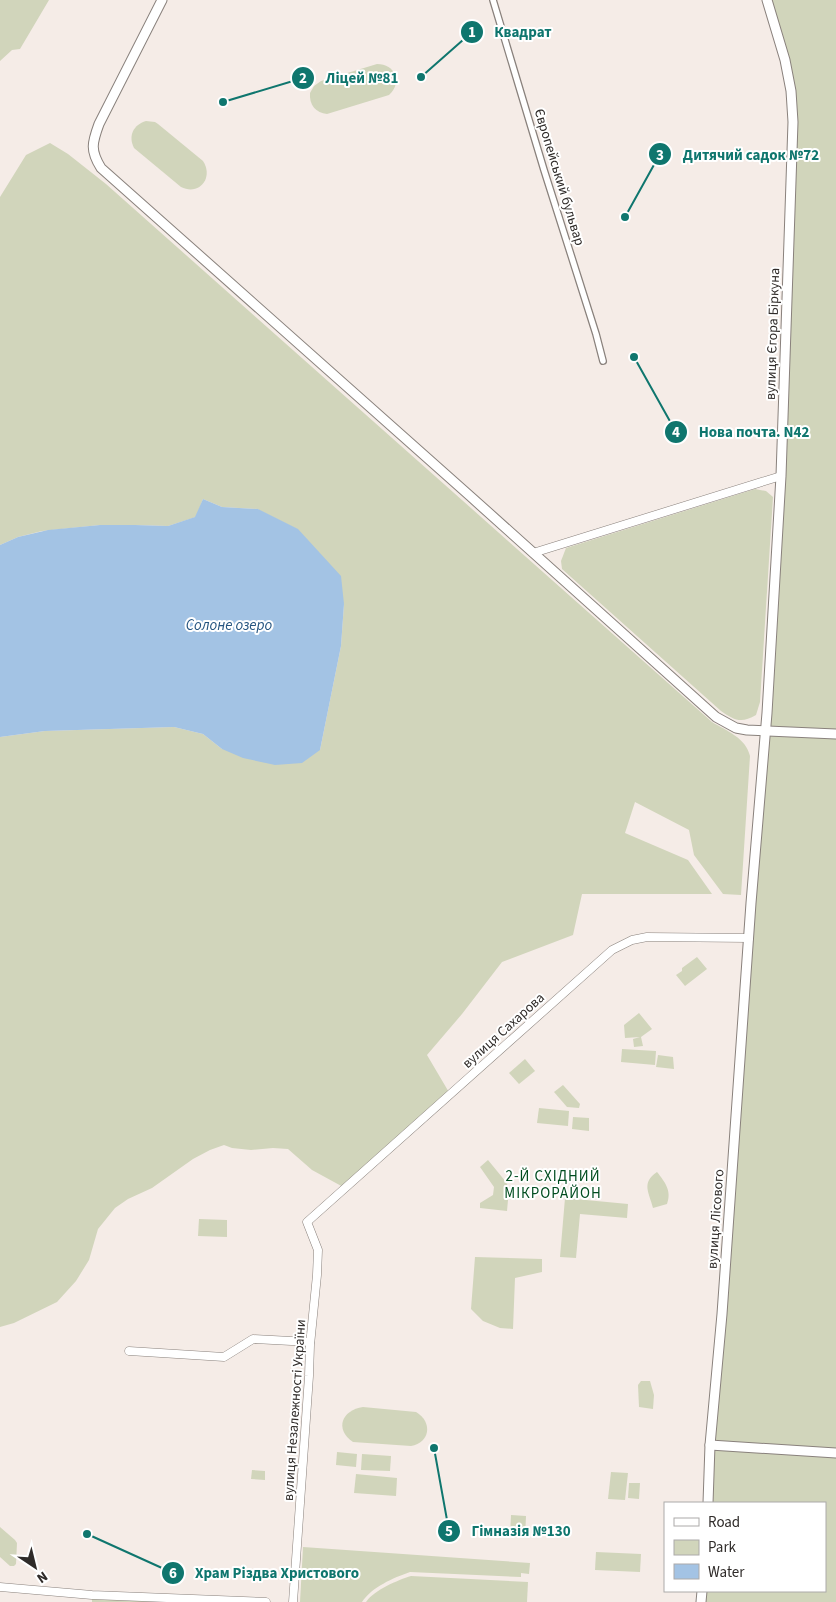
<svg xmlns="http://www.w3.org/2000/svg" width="836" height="1602" font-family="'Source Sans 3',sans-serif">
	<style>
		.green { fill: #d1d5bb }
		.water { fill: #a3c3e4 }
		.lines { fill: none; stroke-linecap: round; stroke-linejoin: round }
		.pedestrian-casing { stroke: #89817c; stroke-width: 8 }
		.minor-casing { stroke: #89817c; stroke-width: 9 }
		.tertiary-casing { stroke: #89817c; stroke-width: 11 }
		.pedestrian { stroke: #fff; stroke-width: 5.5 }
		.minor { stroke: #fff; stroke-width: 8 }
		.tertiary { stroke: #fff; stroke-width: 9 }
		.labels { text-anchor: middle; stroke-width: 4; stroke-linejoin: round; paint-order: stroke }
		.street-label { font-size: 14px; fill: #2f2b29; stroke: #fff }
		.water-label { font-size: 15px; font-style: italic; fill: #265580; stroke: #fff }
		.neighbourhood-label { font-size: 15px; letter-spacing: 1px; fill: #004c1f; stroke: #fff }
		.leader { fill: none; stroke: #0f766e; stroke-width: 2 }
		.callout-dot { fill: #0f766e; stroke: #fff; stroke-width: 2 }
		.mark-label { font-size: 15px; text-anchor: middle; font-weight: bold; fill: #fff }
		.callout-label { font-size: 15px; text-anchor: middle; font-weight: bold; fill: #0f766e; stroke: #fff; stroke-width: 4; stroke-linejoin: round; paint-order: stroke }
	</style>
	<rect width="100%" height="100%" fill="#f5ece7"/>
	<!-- green -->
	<g class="green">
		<polygon points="0,0 49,0 20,49 12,50 0,61"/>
		<polygon points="767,0 836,0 836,1602 701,1602 702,1591 825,1591 825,1503 708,1503 781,476 791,91"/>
		<path d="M377,64C395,64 403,82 389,95L327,114C316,113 309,105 310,93L314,86L321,81Z"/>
		<path d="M146,121L155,122L158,124L203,161C214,178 199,196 181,187L134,148C128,136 133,125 146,121Z"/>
		<path d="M50,143L68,154L106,184L712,722C727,731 746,738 750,756L741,895L723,894L694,855L689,830L635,802L625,833L688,860L712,894H582L573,935L502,962L462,1014L427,1055L450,1094L345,1188L312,1170L288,1149L273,1148L251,1150L232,1148L224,1145L210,1150L193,1159L152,1188L128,1199L115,1208L98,1229L89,1260L76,1281L57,1302L14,1323L0,1327V737L45,731L174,727L203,734L222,749L320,750L341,646L344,604L258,509L222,507L203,499L196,517L168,526L135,525H100L42,531L18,537L0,545V197L26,155Z"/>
		<path d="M755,489L766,491L773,497L760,702L756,715C741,724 734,720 721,711L562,569L561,561L566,548Z"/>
		<polygon points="697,957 707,969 685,986 676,975 682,971 682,968"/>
		<polygon points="639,1013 652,1029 641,1037 643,1046 634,1047 633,1039 640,1037 625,1038 624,1025"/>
		<polygon points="622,1049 656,1051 655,1065 621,1062"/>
		<polygon points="658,1055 673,1057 674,1069 656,1067"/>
		<polygon points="525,1059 535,1071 519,1084 509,1073"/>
		<polygon points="563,1085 580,1104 579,1108 567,1107 554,1092"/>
		<polygon points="539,1108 569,1111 568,1126 537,1123"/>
		<polygon points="573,1117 589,1118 589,1131 572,1129"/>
		<polygon points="488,1160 506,1182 509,1189 507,1211 480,1208 480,1203 493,1195 494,1187 480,1167"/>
		<path d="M657,1172C665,1182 672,1191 667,1204L653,1208C649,1192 641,1183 657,1172Z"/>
		<polygon points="565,1198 628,1204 627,1218 580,1214 576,1258 560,1257"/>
		<polygon points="199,1219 227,1220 227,1237 198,1236"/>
		<polygon points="475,1257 542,1259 542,1272 515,1278 513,1329 500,1328 483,1321 471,1309"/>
		<polygon points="641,1381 650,1381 654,1395 653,1409 639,1407 638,1385"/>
		<path d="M363,1407L416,1412C433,1422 430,1443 411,1446L353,1442C334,1429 342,1410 363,1407Z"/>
		<polygon points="337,1452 357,1454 356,1467 336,1465"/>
		<polygon points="362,1454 391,1456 390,1471 361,1470"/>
		<polygon points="252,1470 265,1471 265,1480 251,1479"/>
		<polygon points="611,1472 628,1473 625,1500 608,1499"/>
		<polygon points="356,1474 397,1478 396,1496 354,1493"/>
		<polygon points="629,1483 640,1483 639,1499 628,1498"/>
		<polygon points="511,1515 526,1516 525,1538 510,1537"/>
		<polygon points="0,1527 15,1540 17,1543 16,1564 14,1566 10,1566 0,1557"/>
		<path d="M303,1547L530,1563L529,1574L521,1573V1577L410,1572C393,1578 372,1587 362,1602H300Z"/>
		<polygon points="596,1552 641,1554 640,1572 595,1570"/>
		<path d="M411,1576L528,1582L527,1602H366C374,1590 398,1580 411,1576Z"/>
		<polygon points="92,1595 205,1602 92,1602"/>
	</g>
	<!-- water -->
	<polygon class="water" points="203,499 222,507 258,509 298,529 341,576 344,604 341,646 320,750 302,763 275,765 243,758 222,749 203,734 174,727 45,731 0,737 0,545 18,537 48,530 100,525 135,525 168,526 195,517"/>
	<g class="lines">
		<defs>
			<polyline id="pedestrian" points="493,0 544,170 596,334 603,361"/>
			<g id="minor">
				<polyline points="533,553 781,476"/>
				<polyline points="129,1351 224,1357 253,1339 310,1342"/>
				<polyline points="0,1587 92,1595 266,1602"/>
				<polyline points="293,1602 309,1376 310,1345 317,1275 318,1250 307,1222 612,950 632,940 647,937 749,938"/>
			</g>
			<g id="tertiary">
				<path d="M162,0L99,124C92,143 90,150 101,168L470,496L716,717L736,728L747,730L836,734"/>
				<polyline points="710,1445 836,1453"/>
				<polyline points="708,1503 710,1445 722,1314 751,903 767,713 781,476 793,122 791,91 785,60 767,0"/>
				<polyline points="701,1602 702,1591"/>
			</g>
		</defs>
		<!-- pedestrian casing -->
		<use href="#pedestrian" class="pedestrian-casing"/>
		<!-- minor casing -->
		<use href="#minor" class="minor-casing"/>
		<!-- tertiary casing -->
		<use href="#tertiary" class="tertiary-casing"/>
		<!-- pedestrian -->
		<use href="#pedestrian" class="pedestrian"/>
		<!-- minor -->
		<use href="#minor" class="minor"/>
		<!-- tertiary -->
		<use href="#tertiary" class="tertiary"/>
	</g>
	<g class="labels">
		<!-- street labels -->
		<g class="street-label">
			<text transform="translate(560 177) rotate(73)" y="5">Європейський бульвар</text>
			<text transform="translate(772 334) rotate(-88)" y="5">вулиця Єгора Біркуна</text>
			<text transform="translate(503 1030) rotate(-42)" y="5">вулиця Сахарова</text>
			<text transform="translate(715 1219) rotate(-86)" y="5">вулиця Лісового</text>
			<text transform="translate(294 1410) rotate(-86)" y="5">вулиця Незалежності України</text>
		</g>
		<!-- water labels -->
		<g class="water-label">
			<text x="229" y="630">Солоне озеро</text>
		</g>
		<!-- neighbourhood labels -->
		<g class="neighbourhood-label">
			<text x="553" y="1181">2-Й СХІДНИЙ<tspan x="553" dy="17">МІКРОРАЙОН</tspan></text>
		</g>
	</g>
	<!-- callouts -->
	<path class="leader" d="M421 77L472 32M223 102L303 78M625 217L660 154M634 357L676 432M434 1448L449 1531M87 1534L173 1573"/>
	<g class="callout-dot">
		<circle cx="421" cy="77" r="5"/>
		<circle cx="223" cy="102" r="5"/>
		<circle cx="625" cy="217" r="5"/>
		<circle cx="634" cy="357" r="5"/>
		<circle cx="434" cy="1448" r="5"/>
		<circle cx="87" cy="1534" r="5"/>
		<circle cx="472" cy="32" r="12"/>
		<circle cx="303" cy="78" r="12"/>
		<circle cx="660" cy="154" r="12"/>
		<circle cx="676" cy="432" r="12"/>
		<circle cx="449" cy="1531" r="12"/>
		<circle cx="173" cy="1573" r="12"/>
	</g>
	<g class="mark-label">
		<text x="472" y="37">1</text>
		<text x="303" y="83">2</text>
		<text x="660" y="160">3</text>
		<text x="676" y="437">4</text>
		<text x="449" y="1536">5</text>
		<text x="173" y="1578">6</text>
	</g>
	<g class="callout-label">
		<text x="523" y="37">Квадрат</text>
		<text x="362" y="83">Ліцей №81</text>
		<text x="751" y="160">Дитячий садок №72</text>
		<text x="754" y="437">Нова почта. N42</text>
		<text x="521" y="1536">Гімназія №130</text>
		<text x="277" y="1578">Храм Різдва Христового</text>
	</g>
	<!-- legend -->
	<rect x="664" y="1502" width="162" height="90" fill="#ffffff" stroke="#acaaa9"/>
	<rect x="674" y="1518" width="25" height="8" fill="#ffffff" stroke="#acaaa9"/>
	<text x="708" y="1527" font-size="15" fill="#2f2b29">Road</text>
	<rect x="674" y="1540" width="25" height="15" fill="#d1d5bb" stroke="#acaaa9"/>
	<text x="708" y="1552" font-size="15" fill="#2f2b29">Park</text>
	<rect x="674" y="1564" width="25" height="15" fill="#a3c3e4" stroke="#acaaa9"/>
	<text x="708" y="1577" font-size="15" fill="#2f2b29">Water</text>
	<!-- north arrow -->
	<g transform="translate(35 1567) rotate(145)" stroke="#ffffff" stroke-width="4" paint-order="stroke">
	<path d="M0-4L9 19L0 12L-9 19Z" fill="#2f2b29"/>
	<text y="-8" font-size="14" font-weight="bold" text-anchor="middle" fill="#2f2b29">N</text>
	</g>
</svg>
